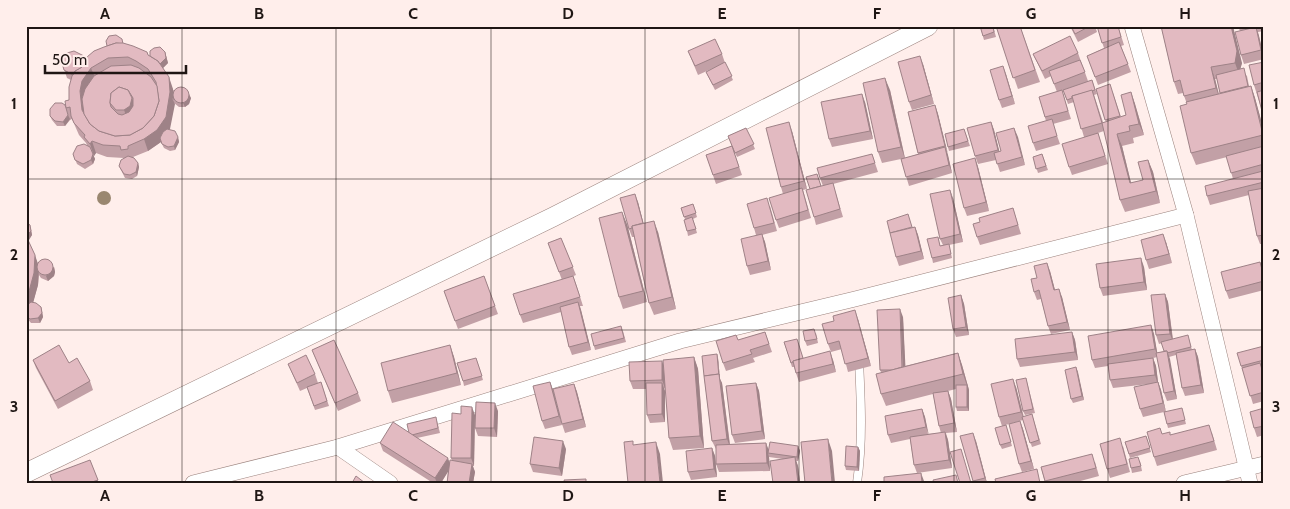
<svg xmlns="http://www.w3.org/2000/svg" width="1290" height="509" font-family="Cabin,sans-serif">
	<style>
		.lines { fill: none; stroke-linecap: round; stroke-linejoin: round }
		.service-casing { stroke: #9b837e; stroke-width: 9 }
		.minor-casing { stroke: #9b837e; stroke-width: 16 }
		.tertiary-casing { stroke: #9b837e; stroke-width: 20 }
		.service { stroke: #fff; stroke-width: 8 }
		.minor { stroke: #fff; stroke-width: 15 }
		.tertiary { stroke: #fff; stroke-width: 19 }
		.tree { fill: #9a8770 }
		.wall { fill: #c2a0a6; fill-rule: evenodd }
		.shaded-wall { fill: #9e8287 }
		.building { fill: #e2bac1; stroke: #9e8287; fill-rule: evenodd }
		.grid { fill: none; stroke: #1f1614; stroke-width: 1; stroke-opacity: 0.55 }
		.neatline { fill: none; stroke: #1f1614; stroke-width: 2 }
		.grid-label { font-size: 16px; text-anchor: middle; font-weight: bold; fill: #1f1614 }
	</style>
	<rect width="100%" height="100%" fill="#ffeeeb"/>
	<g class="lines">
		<defs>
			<path id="service" d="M857,483C863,442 861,402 859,361"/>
			<g id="minor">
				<polyline points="1132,26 1186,215 1250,483"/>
				<polyline points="338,447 390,483"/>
				<polyline points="193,483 338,447 680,341 855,299 1186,215"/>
				<polyline points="1184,483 1264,464"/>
			</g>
			<polyline id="tertiary" points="26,473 553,217 928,26"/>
		</defs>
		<!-- service casing -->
		<use href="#service" class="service-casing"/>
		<!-- minor casing -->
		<use href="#minor" class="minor-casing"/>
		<!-- tertiary casing -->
		<use href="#tertiary" class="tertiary-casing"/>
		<!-- service -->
		<use href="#service" class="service"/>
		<!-- minor -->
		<use href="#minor" class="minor"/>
		<!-- tertiary -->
		<use href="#tertiary" class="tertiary"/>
	</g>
	<!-- trees -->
	<circle class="tree" cx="104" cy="198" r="7"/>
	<!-- wall -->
	<g class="wall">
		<polygon points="980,26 993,26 996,37 984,40"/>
		<polygon points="996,26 1020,26 1040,82 1018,89"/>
		<polygon points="1070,26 1095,26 1097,32 1078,42"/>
		<polygon points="1097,26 1118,26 1124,45 1121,46 1131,72 1098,85 1087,56 1104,48"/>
		<path d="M1161,26L1242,63L1240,69L1247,76L1249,86H1251L1255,98L1264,131V246L1263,244H1260L1257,236L1249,195L1210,205L1207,196L1233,179L1227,157L1196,165L1191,153L1187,104L1183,93L1178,94L1174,82ZM1215,79H1217L1220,94H1219Z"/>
		<polygon points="1238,26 1264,26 1264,31 1258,32 1264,59 1244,64 1241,55 1240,31"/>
		<polygon points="124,44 150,56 165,52 168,63 163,68 173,90 191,98 189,104 185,107 179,107 174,103 169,130 178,137 179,142 175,150 170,151 164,148 161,142 148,151 133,157 138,163 139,167 137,176 132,179 125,178 119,166 124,158 107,157 96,153 94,156 93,155 95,159 93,164 85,169 77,164 73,154 87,145 86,143 79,135 72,119 70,120 65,126 57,126 52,120 50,116 65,105 69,100 71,80 67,78 62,63 84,56 85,60"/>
		<polygon points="688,51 722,54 725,63 733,80 715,90 706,72 718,66 698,75"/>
		<polygon points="1078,53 1088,81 1092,80 1097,94 1094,95 1103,122 1106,122 1096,89 1113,93 1121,117 1126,115 1131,92 1135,104 1144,135 1133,138 1134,143 1122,146 1131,183 1143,180 1148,160 1153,172 1160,203 1125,212 1120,200 1104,131 1098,133 1108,164 1072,175 1069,167 1084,137 1074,102 1068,104 1063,90 1062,91 1071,119 1053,124 1060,144 1036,151 1033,143 1046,121 1039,97 1057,92 1051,76 1045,79 1033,54"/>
		<polygon points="1264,62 1264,117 1254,85"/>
		<polygon points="923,64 934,104 912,110 909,102"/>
		<polygon points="1003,66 1015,104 1002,108 999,100"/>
		<polygon points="890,90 905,158 918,154 908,112 935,105 938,114 952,173 909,186 901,159 882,163 878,152"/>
		<polygon points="865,102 873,139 832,147 829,139"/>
		<polygon points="991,122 994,130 999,151 1001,151 1014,128 1025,165 1000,172 996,160 978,164 975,156"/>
		<polygon points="746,128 755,149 737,157 732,146 742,175 716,184 706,155 732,146 728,136"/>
		<polygon points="964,129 970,146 949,151 948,147"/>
		<polygon points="792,131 807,189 803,190 811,218 779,228 776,220 783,194 781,187"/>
		<polygon points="872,154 878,172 833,184 843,217 816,225 814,217 810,189 817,174 821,186 823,186 820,178"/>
		<polygon points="1042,154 1048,170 1038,173 1033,157"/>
		<polygon points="975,158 978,167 989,211 967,216 964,208"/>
		<polygon points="953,198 963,242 949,245 952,258 933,263 932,258 938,237 940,246 943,245 940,239"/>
		<polygon points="638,202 643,223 658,232 676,309 654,315 649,303 634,237 632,237 629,229"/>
		<polygon points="693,204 697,217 693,219 697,233 688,236 685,219 681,208"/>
		<polygon points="770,206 777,231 762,235 765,242 771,270 750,275 747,266 756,235 754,228"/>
		<polygon points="1013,208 1021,234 980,245 977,237 980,222"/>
		<polygon points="26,222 31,229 32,235 28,240 38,264 54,267 55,272 54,276 48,281 41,278 39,275 38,285 33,302 41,307 42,311 43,317 40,323 31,323 26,317"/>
		<polygon points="627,224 647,302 623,309 619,297"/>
		<polygon points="912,227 915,227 918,235 924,259 899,266 896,257"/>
		<polygon points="561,238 576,275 569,278 573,276 576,284 583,306 580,306 591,350 572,355 569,347 561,312 523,323 520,315 562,280 548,243"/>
		<polygon points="1166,242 1172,263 1149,269 1146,260"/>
		<polygon points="1260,262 1264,273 1264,290 1229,299 1226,291"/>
		<polygon points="1144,267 1147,290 1103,296 1100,288"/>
		<polygon points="1050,271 1055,290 1062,297 1070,330 1051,334 1048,326 1041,299 1037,300 1034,292 1037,278"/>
		<polygon points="484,276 498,314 458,329 444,291"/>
		<polygon points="1165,294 1168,302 1173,339 1189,339 1192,350 1195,349 1198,357 1204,393 1185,396 1182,388 1176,355 1169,357 1177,399 1167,401 1164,393 1157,357 1150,359 1153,358 1156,366 1158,382 1161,390 1166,412 1183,412 1186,424 1168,428 1164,412 1143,417 1140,409 1149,384 1113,388 1110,380 1108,366 1095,368 1092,360 1151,325 1154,334 1157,353 1164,351 1162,343 1159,344 1156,335"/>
		<polygon points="961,295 964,304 969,335 956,337 953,329"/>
		<polygon points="903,317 905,366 958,353 962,365 969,390 969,411 957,411 956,407 956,389 948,391 951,399 957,432 946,433 948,440 952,468 917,473 914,465 910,439 891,443 888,435 922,409 925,417 928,434 941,433 939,426 933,394 886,406 881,394 881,372 880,370"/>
		<polygon points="858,319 871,366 848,372 842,349 831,352 828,344"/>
		<polygon points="623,331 626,342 595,350 594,346"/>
		<polygon points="765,332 772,352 753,358 755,362 726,371 723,363 738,340"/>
		<polygon points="1072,332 1075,340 1078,360 1020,367 1017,359"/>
		<polygon points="816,333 818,343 807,346 805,341"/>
		<polygon points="784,342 803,358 833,360 836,372 799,382 794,367 792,367"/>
		<polygon points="450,345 454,357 461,385 392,403 388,391"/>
		<polygon points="1264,346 1264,369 1262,369 1264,373 1264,401 1253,404 1244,374 1241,366"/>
		<polygon points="312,350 358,393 361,401 338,411"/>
		<polygon points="717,354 718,358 720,379 722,383 730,444 766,443 768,449 798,446 800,451 798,461 796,461 798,466 800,483 773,483 783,459 769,457 770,471 719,472 716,464 716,449 712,441 704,376"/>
		<polygon points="694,357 698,369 704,448 673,450 669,438 665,382 665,388 664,389 665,391 665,422 650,423 647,415 646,389 633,389 630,381 664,367"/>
		<polygon points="476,358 483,380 464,386 463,381"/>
		<polygon points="33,360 69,363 90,381 93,390 58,409 36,368"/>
		<polygon points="288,364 315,374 318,383 321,382 329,406 315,410 307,388 300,391"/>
		<polygon points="1076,367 1084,400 1073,403 1071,399"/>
		<polygon points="1026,378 1035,413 1025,415 1023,411"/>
		<polygon points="550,382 553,390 562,425 545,429 542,421"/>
		<polygon points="756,383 759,391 765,439 735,443 732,435"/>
		<polygon points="574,384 577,392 586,427 565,433 562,424"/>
		<polygon points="1016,387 1024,417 1032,414 1041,444 1032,447 1023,420 1002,426 999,417"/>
		<polygon points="1264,408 1264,435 1257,437 1254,428"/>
		<polygon points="498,411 497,437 478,436 475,428"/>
		<polygon points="475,415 474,466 473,466 475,472 473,483 447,483 448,471 441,483 433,483 383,451 380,443 409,433 437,421 440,433 417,438 450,462 452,461 451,458"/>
		<polygon points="1020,421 1023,429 1034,469 1022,472 1019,464"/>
		<polygon points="1006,425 1012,446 1002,449 1000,445"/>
		<polygon points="1212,433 1217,450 1157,466 1154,457 1162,434 1171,435"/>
		<polygon points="960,436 976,441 987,483 974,483"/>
		<polygon points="1146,436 1151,452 1130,458 1125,442"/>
		<polygon points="1123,446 1130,472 1110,478 1107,469"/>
		<polygon points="858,447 860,451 859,471 846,470 845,466"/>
		<polygon points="712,448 715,456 717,477 691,480 688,472"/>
		<polygon points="566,449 562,476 533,472 530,464"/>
		<polygon points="90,460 99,483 53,483"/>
		<polygon points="1140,461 1142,471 1132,473 1131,468"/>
		<polygon points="1095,462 1099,476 1073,483 1045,483 1041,467"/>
	</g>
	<!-- shaded-wall -->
	<g class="shaded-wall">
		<polygon points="1231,26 1233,26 1242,63 1239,74 1235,63"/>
		<polygon points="1256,27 1259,36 1264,57 1261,50"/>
		<polygon points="165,52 168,63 162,69 160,65"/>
		<polygon points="84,56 87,65 91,68 96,80 86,120 82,110 80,91"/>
		<polygon points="920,56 923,64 934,104 931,95"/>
		<polygon points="1003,66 1006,74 1015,104 1012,96"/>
		<polygon points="1211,67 1215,79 1220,100 1216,88"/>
		<polygon points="169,77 173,89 174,100 172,98 175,104 170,129 161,142 148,151 144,139"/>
		<polygon points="885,78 890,90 905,159 901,147"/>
		<polygon points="1251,86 1255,98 1264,131 1264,136"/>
		<polygon points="1131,92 1135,104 1144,135 1139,124"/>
		<polygon points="189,94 191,98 189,104 185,107 183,103"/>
		<polygon points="862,94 865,102 873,139 870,131"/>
		<polygon points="132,98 135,106 127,118 124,110"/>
		<polygon points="935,105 938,114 948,154 945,146"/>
		<polygon points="68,115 70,119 65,126 63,122"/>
		<polygon points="789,122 792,131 807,189 804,181"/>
		<polygon points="991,122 994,130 1001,158 998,150"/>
		<polygon points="1014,128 1018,137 1025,165 1022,157"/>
		<polygon points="1117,134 1122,146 1134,195 1130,183"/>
		<polygon points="178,137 179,142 175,150 174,146"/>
		<polygon points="92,141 96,153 94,156 90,144"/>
		<polygon points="945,147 948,155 952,173 949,165"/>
		<polygon points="93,154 95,159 93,164 91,160"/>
		<polygon points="975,158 978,167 989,211 986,202"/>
		<polygon points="1148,160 1153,172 1160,203 1156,191"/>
		<polygon points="138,163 139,167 137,176 136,172"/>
		<polygon points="950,190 953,198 963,242 960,234"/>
		<polygon points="635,194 638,202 646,233 643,225"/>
		<polygon points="622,212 627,224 647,302 643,291"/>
		<polygon points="654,221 658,232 676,309 672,297"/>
		<polygon points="30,225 32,235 29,240 27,236"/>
		<polygon points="915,227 918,235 924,259 921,251"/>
		<polygon points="762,234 765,242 771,270 768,261"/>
		<polygon points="1163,234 1166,242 1172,263 1169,254"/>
		<polygon points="35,255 39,267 38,285 32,307 26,312 26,296"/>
		<polygon points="1141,258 1144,267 1147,290 1144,282"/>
		<polygon points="1047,263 1050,271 1057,298 1054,290"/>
		<polygon points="54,267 55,272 54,276 48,281 46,276"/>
		<polygon points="1059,289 1062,297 1070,330 1067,322"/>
		<polygon points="1165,294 1168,302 1173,342 1170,334"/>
		<polygon points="961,295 964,304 969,335 966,327"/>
		<polygon points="578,302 581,310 591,350 588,342"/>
		<polygon points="41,307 43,317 40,323 38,318"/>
		<polygon points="900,309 903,317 906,378 903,369"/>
		<polygon points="855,310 858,319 871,366 868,358"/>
		<polygon points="1151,325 1154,334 1158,357 1155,349"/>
		<polygon points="1072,332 1075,340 1078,360 1075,352"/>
		<polygon points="450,345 454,357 461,385 457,373"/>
		<polygon points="1195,349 1198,357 1204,393 1201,385"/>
		<polygon points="830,351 833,360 836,372 833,364"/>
		<polygon points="1167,351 1170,359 1177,399 1174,391"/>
		<polygon points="958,353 962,365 969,390 969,411 967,407 967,386 963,374"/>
		<polygon points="717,354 718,358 720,379 722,383 730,447 727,439"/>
		<polygon points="694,357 698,369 704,448 700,436"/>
		<polygon points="1153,358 1156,366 1158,382 1161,390 1166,412 1155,375"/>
		<polygon points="662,361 665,369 665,388 662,380"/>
		<polygon points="1076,367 1078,372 1084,400 1082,396"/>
		<polygon points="1013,379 1016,387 1024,420 1021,412"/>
		<polygon points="550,382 553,390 562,425 559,416"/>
		<polygon points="662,383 665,391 665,422 662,414"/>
		<polygon points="756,383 759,391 765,439 762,431"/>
		<polygon points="574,384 577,392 586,427 583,419"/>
		<polygon points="948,391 951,399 957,432 954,423"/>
		<polygon points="495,403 498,411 497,437 494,428"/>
		<polygon points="472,407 475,415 474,466 471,458"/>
		<polygon points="922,409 925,417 929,436 926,427"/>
		<polygon points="1020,421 1023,429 1034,469 1031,461"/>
		<polygon points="945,432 948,440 952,468 949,460"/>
		<polygon points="973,433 976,441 987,483 985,478"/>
		<polygon points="828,439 832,451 835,483 832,483"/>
		<polygon points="563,441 566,449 562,476 559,468"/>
		<polygon points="656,442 660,454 663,483 660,483"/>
		<polygon points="766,443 769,451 768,453 769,457 770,471 767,463"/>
		<polygon points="798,446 800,451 798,461 797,457"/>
		<polygon points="858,447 860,451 859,471 857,467"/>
		<polygon points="712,448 715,456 717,477 714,469"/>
		<polygon points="795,457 798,466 800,483 798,483"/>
		<polygon points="448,458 451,467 441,483 437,483 435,478"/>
		<polygon points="472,464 475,472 473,483 469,483"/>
		<polygon points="921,473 924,481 924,483 922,483"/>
	</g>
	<!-- building -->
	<g class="building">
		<polygon points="980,26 993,26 994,32 983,36"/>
		<polygon points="996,26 1020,26 1035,70 1013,78"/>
		<polygon points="1071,26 1090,26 1075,34"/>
		<polygon points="1097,26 1118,26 1121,37 1102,43"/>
		<polygon points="1161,26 1231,26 1237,51 1235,63 1211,67 1216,88 1184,96 1180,80 1174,82"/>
		<polygon points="1256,27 1261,50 1241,55 1235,32"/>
		<polygon points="116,35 122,39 123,44 116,43 107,46 106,41 109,36"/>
		<polygon points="1070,36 1078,53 1042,71 1033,54"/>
		<polygon points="715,39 722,54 695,66 688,51"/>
		<polygon points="1119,42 1128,64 1095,77 1087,56"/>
		<path d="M116,43H123L133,46L147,52L148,55L158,61L169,77L170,92L166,117L157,130L144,139L128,146V149L121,150L120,146L103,145L92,141L90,144L84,137L85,135L74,123L71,116L70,107L66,108L65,101L69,100V87L72,76L75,71L82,67L87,57L94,51L104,47ZM128,57L136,61L148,69L156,82L159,101L154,116L143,128L130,135L115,136L99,131L90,124L82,110L80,91L82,81L91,68L108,58Z"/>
		<polygon points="160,47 165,52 166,58 160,64 158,61 150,56 150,51 154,48"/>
		<polygon points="74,51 84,56 85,61 82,67 75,71 73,75 64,70 62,63 64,56 67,53"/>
		<polygon points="920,56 931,95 909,102 898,62"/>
		<polygon points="1080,60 1085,72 1054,84 1049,71"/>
		<polygon points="725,62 732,76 713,85 706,72"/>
		<polygon points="1264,62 1264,82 1254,85 1249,65"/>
		<path d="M131,65L139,68L151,77L157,86L159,101L154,116L143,128L130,135L115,136L99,131L90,124L84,114L82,99L85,89L94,76L111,66ZM119,87L128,90L133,98V106L129,112L122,115L118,114L111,107L110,103L111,93Z"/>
		<polygon points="1003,66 1012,96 999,100 990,70"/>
		<polygon points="1244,68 1248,86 1220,93 1216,75"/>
		<polygon points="885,78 901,147 878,152 863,83"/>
		<polygon points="1092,80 1095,90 1072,96 1072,98 1067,100 1063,90"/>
		<polygon points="1110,84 1120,116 1105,120 1096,89"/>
		<polygon points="1251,86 1263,135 1191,153 1180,106 1187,104 1186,102"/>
		<circle cx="181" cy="95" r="8"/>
		<polygon points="119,87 128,90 132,98 130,106 124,110 116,110 110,103 111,93"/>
		<polygon points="1062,90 1068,111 1045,117 1039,97"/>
		<polygon points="1092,90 1102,123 1081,129 1072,96"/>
		<polygon points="1264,90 1264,115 1263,115 1257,92"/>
		<polygon points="1131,92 1139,124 1129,126 1130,131 1117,134 1130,183 1143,180 1138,162 1148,160 1156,191 1120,200 1102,123 1126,115 1121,95"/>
		<polygon points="862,94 870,131 829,139 821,102"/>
		<polygon points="55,103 62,103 65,105 66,108 68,115 63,122 55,121 50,116 50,109"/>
		<polygon points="935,105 945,146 918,153 908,112"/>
		<polygon points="1052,119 1057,136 1033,143 1028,126"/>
		<polygon points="789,122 804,181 781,187 766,128"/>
		<polygon points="991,122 998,150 975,156 967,128"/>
		<polygon points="746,128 754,144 735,153 728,136"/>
		<polygon points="1014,128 1022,157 997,164 994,153 1001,151 996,133"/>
		<polygon points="167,129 175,131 178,137 174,146 168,147 162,144 160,138 163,132"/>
		<polygon points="964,129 968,141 948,147 945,134"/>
		<polygon points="1098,133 1105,156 1069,167 1062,144"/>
		<polygon points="84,144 90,147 93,154 91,160 83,164 75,160 73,154 77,146"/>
		<polygon points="732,146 739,167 713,175 706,155"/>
		<polygon points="1264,146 1264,164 1231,173 1226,156"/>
		<polygon points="945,147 949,165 906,177 901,159"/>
		<polygon points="872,154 875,163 820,178 817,168"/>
		<polygon points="1042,154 1046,166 1036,169 1033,157"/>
		<polygon points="128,156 134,158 138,163 136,172 130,175 124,174 119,166 121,160"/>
		<polygon points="975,158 986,202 964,208 953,164"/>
		<polygon points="1263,171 1264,182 1207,196 1205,186"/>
		<polygon points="817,174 821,186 810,189 806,177"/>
		<polygon points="833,183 840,209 814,217 806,190"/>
		<polygon points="802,188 808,210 776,220 769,198"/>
		<polygon points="1264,188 1264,235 1257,236 1248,191"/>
		<polygon points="950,190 960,234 940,239 930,194"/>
		<polygon points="635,194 643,223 632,226 632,228 629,229 620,198"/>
		<polygon points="767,198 774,223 754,228 747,204"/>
		<polygon points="693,204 696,213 684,217 681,208"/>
		<polygon points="1013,208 1018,225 977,237 973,224 980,222 979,218"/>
		<polygon points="622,212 643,291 619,297 599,218"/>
		<polygon points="908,214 912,227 890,233 887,221"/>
		<polygon points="692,217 696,229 687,231 684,220"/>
		<polygon points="654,221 672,297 649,303 632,226"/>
		<polygon points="26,222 30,225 31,231 26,236"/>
		<polygon points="915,227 921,251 896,257 890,233"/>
		<polygon points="762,234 768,261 747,266 741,239"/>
		<polygon points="1163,234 1169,254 1146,260 1141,240"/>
		<polygon points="938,237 940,246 949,244 951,254 932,258 927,239"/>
		<polygon points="26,238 28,240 35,255 34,273 28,295 26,296"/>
		<polygon points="561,238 573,267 559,272 548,243"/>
		<polygon points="1141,258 1144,282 1100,288 1096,264"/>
		<circle cx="45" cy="267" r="8"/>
		<polygon points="1260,262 1264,277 1264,281 1226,291 1221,272"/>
		<polygon points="1047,263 1054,290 1059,289 1067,322 1048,326 1039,290 1034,292 1031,279 1037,278 1034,266"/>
		<polygon points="484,276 495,306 455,321 444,291"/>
		<polygon points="573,276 580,297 520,315 513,294"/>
		<polygon points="1165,294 1170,334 1156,335 1151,295"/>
		<polygon points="961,295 966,327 953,329 948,298"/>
		<polygon points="31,302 36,303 41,307 42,313 38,318 30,319 26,315 26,306"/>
		<polygon points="578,302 588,342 569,347 560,307"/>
		<polygon points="900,309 902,367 892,370 880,370 877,310"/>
		<polygon points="855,310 868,358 845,364 839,341 828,344 822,324 834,321 833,316"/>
		<polygon points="1151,325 1155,349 1092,360 1088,336"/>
		<polygon points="621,326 624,338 594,346 591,334"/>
		<polygon points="814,329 817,339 805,341 803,331"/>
		<polygon points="765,332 769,344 750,350 752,354 723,363 716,341 736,335 738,340"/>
		<polygon points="1072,332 1075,352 1017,359 1015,339"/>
		<polygon points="1188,335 1191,347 1167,353 1167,351 1164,351 1161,342"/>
		<polygon points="797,339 803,358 793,361 793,362 791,363 784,342"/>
		<polygon points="334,340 358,393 335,403 312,350"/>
		<polygon points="59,345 69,363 77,358 90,381 55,401 33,360"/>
		<polygon points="450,345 457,373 388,391 381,363"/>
		<polygon points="1264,346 1264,360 1241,366 1237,353"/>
		<polygon points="1195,349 1201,385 1182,388 1176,353"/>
		<polygon points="830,351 833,364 796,373 793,361"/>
		<polygon points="1167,351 1174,391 1164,393 1156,353"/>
		<polygon points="958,353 963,374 881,394 876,374"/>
		<polygon points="717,354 719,377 719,374 704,376 702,356"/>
		<polygon points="306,355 315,374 297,383 288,364"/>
		<polygon points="694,357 700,436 669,438 663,360"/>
		<polygon points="476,358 482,376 463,381 457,363"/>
		<polygon points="1153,358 1155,375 1110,380 1108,364"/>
		<polygon points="662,361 662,380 630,381 629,362"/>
		<polygon points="1260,363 1264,376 1264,392 1250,396 1242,368"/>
		<polygon points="1076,367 1082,396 1071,399 1065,370"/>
		<polygon points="719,374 727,439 712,441 704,376"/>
		<polygon points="1026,378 1033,409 1023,411 1016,380"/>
		<polygon points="1013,379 1021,412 999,417 991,384"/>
		<polygon points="321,382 327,401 314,406 307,387"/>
		<polygon points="550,382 559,416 542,421 533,386"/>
		<polygon points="1158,382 1163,403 1140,409 1134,387"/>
		<polygon points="646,383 662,383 662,414 647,415"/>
		<polygon points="756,383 762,431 732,435 726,386"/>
		<polygon points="574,384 583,419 562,424 553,389"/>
		<rect x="956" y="385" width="11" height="22"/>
		<polygon points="948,391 954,423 939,426 933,393"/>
		<polygon points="476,402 495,403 494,428 475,428"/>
		<polygon points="461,406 472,407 471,458 451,458 452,413 461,414"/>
		<polygon points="1182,408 1185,420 1167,424 1164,412"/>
		<polygon points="1264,408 1264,426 1254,428 1250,412"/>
		<polygon points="922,409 926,427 888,435 885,416"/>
		<polygon points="1032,414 1039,440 1030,443 1022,417"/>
		<polygon points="436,417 438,428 412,435 409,433 407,424"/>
		<polygon points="1020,421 1031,461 1019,464 1009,424"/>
		<polygon points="393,422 448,458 435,478 380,443"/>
		<polygon points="1006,425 1011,442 1000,445 995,428"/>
		<polygon points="1209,425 1214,441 1154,457 1147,432 1160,428 1162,434 1170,432 1170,435"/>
		<polygon points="945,432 949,460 914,465 910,437"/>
		<polygon points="973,433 985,478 973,481 960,436"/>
		<polygon points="1146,436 1150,448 1129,454 1125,442"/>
		<polygon points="534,437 563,441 559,468 530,464"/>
		<polygon points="1120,438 1127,464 1107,469 1100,444"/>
		<polygon points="828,439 832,483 805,483 801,442"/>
		<polygon points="633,441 633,445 656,442 660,483 628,483 624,442"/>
		<polygon points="770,442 798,446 797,457 768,453"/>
		<polygon points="766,443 767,463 716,464 716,445"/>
		<polygon points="846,446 858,447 857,467 845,466"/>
		<polygon points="712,448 714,469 688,472 686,451"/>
		<polygon points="961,449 971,483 960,483 950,452"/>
		<polygon points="1092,454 1096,468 1045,481 1041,467"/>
		<polygon points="795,457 798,483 773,483 770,461"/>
		<polygon points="1138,457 1141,466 1131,468 1129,459"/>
		<polygon points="90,460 98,480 89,483 53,483 50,475"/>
		<polygon points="450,460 472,464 469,483 447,483"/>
		<polygon points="1037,469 1040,483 996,483 995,479"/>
		<polygon points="921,473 922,483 884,483 884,477"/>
		<polygon points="956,475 958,483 934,483 933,480"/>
		<polygon points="356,476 365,483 352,483"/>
		<polygon points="586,479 586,483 565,483 564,480"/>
	</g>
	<!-- grid -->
	<path class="grid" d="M182,26V483M336,26V483M491,26V483M645,26V483M799,26V483M954,26V483M1108,26V483M26,179H1264M26,330H1264"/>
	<!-- border -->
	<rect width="1290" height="509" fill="none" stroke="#ffeeeb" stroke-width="55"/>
	<!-- scale -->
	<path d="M45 65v8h141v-8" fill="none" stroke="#1f1614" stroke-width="2.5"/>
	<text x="52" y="65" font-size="15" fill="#1f1614" stroke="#ffeeeb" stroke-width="4" paint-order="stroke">50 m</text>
	<rect x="28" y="28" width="1234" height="454" class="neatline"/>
	<g class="grid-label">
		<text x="105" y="19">A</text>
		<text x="259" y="19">B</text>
		<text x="413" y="19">C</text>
		<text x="568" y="19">D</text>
		<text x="722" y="19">E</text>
		<text x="877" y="19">F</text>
		<text x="1031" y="19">G</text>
		<text x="1185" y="19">H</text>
		<text x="14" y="109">1</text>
		<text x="1276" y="109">1</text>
		<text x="14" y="260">2</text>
		<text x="1276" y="260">2</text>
		<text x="14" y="412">3</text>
		<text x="1276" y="412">3</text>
		<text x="105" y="501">A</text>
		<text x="259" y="501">B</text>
		<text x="413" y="501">C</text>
		<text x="568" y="501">D</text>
		<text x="722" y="501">E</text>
		<text x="877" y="501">F</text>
		<text x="1031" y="501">G</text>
		<text x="1185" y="501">H</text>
	</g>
</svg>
